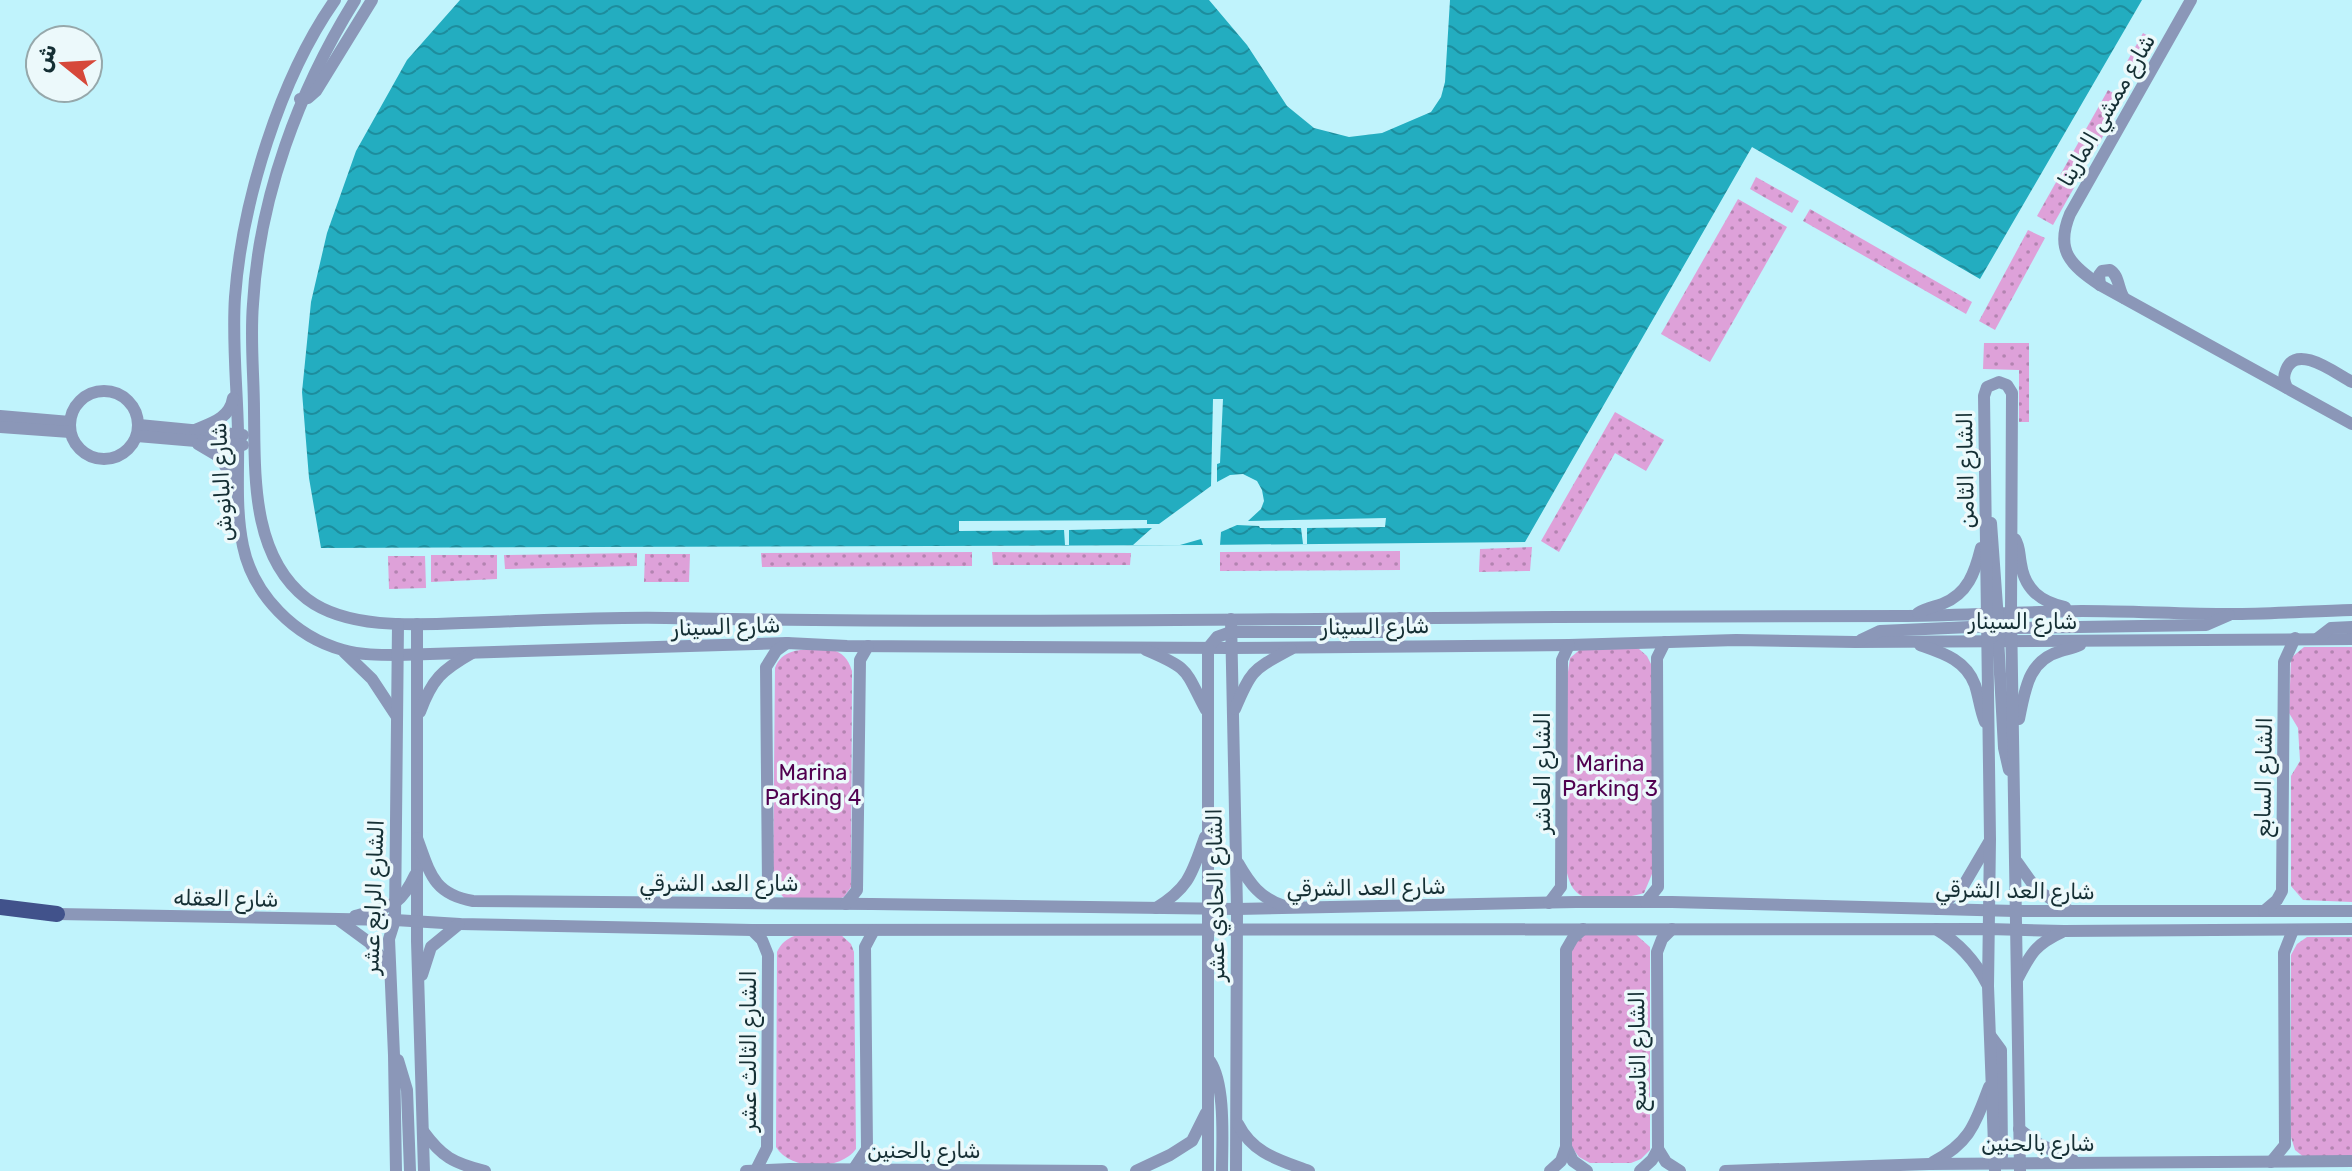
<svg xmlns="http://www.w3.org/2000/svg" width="2352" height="1171" font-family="Rubik,'Noto Sans Arabic',sans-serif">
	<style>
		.garden { fill: url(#garden-dots) }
		.water { fill: url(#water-waves) }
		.pier { fill: #c0f3fc }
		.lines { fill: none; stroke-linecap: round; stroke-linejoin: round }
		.minor { stroke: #8b97b8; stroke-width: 12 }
		.major { stroke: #41528b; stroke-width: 16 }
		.labels { text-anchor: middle; stroke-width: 7; stroke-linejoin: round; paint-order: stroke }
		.street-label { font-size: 22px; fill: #152f34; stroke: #ecf9fb }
		.park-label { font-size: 22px; fill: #510050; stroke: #ecf9fb }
	</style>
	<defs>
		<pattern id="garden-dots" width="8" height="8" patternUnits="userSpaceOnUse" patternTransform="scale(2)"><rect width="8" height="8" fill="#dea1d9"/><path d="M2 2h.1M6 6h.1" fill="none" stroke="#b384b1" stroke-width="1.8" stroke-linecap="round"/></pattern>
		<pattern id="water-waves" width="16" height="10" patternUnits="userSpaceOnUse" patternTransform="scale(2)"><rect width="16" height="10" fill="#23adc0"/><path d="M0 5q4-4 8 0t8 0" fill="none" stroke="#1d8d9d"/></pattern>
	</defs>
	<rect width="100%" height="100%" fill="#c0f3fc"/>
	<!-- garden -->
	<g class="garden">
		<polygon points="2143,33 2157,41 2138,75 2124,67"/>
		<polygon points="2108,90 2124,99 2053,225 2037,216"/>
		<polygon points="1756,177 1799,201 1792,213 1750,189"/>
		<polygon points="1738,199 1787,227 1710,362 1661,334"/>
		<polygon points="1810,209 1972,302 1966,314 1803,221"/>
		<polygon points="2028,230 2045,238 1995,330 1979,321"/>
		<polygon points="1984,343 2029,343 2029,422 2019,422 2019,370 1983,369"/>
		<polygon points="1615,412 1664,440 1646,471 1615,453 1559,552 1541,541"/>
		<polygon points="1532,547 1530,571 1479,572 1480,549"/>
		<polygon points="1400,551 1400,570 1220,571 1220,552"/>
		<polygon points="972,552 972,566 762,567 761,553"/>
		<polygon points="992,552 1131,553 1130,565 993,565"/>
		<polygon points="637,553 637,566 505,569 504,555"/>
		<polygon points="645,554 690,554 689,582 644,582"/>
		<polygon points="431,555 497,555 497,579 431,582"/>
		<polygon points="388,556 425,556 426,588 389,589"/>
		<path d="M1583,647L1639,649L1647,656L1652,666V874L1644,893C1631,898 1592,901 1580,895C1572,890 1569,881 1567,873V679L1570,658Z"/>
		<polygon points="2304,647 2352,647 2352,902 2303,900 2291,886 2291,776 2300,761 2298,728 2289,713 2291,658"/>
		<path d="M830,649C843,653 848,658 852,671L851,887L844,897L833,901L785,899L777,890L773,873L775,668C783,645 810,650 830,649Z"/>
		<polygon points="1633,932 1650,947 1650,1150 1641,1159 1631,1163 1590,1163 1579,1157 1571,1146 1570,953 1583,933"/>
		<path d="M839,933L851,944L854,952L856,1149C841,1171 790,1171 776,1147L777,952C788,928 816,934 839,933Z"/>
		<polygon points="2307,937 2352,937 2352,1158 2305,1158 2295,1150 2291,1137 2291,955 2297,944"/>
	</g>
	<!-- water -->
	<polygon class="water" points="460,0 1209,0 1247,45 1287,106 1314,128 1349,137 1382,133 1431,112 1441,97 1445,82 1450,0 2142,0 1980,279 1752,147 1525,542 1203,545 321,548 309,478 302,392 311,302 327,233 356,151 407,60"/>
	<!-- pier -->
	<polygon class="pier" points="1213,399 1223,399 1220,463 1217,464 1217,482 1230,475 1243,474 1257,481 1262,490 1264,501 1261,509 1248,521 1386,518 1385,527 1307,528 1307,544 1303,544 1301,528 1260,528 1259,526 1237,525 1221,532 1220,545 1203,545 1201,539 1180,545 1133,545 1152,528 1069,530 1069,545 1065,545 1064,530 959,531 959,521 1147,520 1147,524 1159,524 1211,486"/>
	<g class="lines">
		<!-- minor -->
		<g class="minor">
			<path d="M335,0C280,78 242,202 235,297C232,341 237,386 238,431C239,469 235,508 243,546C253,595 295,637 343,650C361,655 379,655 398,655L787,643L847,646L1231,648L1569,645L1736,640L1855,642L2352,639"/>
			<path d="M355,0C299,90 259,197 253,304C250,340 254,376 254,411C255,475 251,556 307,599C353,634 436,623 491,622C549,620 608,617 666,618C963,624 1260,619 1556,617C1673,617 1790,617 1907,616C1965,615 2024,612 2082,611C2132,611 2181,614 2231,614C2271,614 2312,611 2352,610"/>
			<path d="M2191,0L2070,214C2055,250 2070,265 2100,285L2352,424"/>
			<polyline points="300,99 308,98 316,91 372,0"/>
			<path d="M2100,285L2099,275L2102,271L2110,270C2119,275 2118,289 2124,298"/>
			<path d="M2287,388C2284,381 2283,377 2286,370C2297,343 2335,373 2352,382"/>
			<circle cx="104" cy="425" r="34"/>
			<polyline points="0,416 70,422"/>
			<polyline points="139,425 243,435"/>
			<polyline points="0,427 70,432"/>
			<path d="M195,430C212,423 230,418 233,398"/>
			<polyline points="137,436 243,445"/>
			<polyline points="198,444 220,457 236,485"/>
			<polyline points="1991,523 1998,620"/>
			<path d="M2015,539C2020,547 2019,554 2021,564C2025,590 2041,602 2065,607"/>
			<path d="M1918,613C1926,608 1934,607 1942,604C1968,594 1975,572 1981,548"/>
			<polyline points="1231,619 1237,909 1236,1171"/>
			<polyline points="417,624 417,941 424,1171"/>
			<polyline points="1998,637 2004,748 2009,770"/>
			<polyline points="2318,638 2331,628 2352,627"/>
			<polyline points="1861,640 1880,631 1993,626"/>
			<polyline points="1987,641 1997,633 2011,628 2206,625 2229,615"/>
			<path d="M1920,645C1943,653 1966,660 1975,685C1979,697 1980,710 1985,722"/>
			<polyline points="1208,648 1217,637 1231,632 1385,632 1400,618"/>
			<path d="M1146,650C1191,669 1184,669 1206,710"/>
			<polyline points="344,652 372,679 397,717"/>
			<path d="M1235,709C1252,668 1253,670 1291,649"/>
			<path d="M420,712C432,679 442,670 472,653"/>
			<path d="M2019,719C2025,690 2028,660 2061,651C2068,649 2074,648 2080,645"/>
			<path d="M417,838C430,873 433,894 473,901L872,904L1237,909L1576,902H1672L2015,911H2352"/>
			<polyline points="2017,862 2037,890 2070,911"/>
			<path d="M1238,863C1250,884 1260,898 1284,906"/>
			<polyline points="1646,902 1658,887 1657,658 1665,642"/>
			<polyline points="757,903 768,886 766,667 776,651 787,643"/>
			<polyline points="1549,903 1561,887 1562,660 1569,645"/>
			<polyline points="846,904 857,890 860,660 868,646"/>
			<path d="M1156,908C1190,887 1192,873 1205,837"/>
			<polyline points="1937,909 1962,888 1989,842"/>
			<polyline points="2264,911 2277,900 2282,891 2284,662 2295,638"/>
			<polyline points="57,914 395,920 460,924 752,930 1989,929 2064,931 2352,929"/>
			<path d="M355,916C389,906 399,909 415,875"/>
			<polyline points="340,921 370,943 389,968"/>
			<path d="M1936,929C1959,943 1975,960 1987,984"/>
			<polyline points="752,930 762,940 768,955 767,1148 756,1170"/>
			<polyline points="422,975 431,947 459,924"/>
			<path d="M2018,978C2031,953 2036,944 2062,932"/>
			<polyline points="1990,1035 2001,1050 2002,1156"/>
			<polyline points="398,1060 407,1090 410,1171"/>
			<path d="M1210,1061C1226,1085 1222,1142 1222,1171"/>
			<path d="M1238,1124C1253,1154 1280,1160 1309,1171"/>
			<polyline points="2019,1129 2039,1144 2073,1160"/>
			<path d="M423,1131C442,1157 453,1163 485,1171"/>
			<polyline points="1566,1147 1573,1161 1587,1171"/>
			<polyline points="1658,1149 1666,1162 1680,1171"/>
			<path d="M1933,1162C1970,1143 1975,1124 1989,1087"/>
			<polyline points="2271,1162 2285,1145 2284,953 2293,930"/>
			<polyline points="853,1170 867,1149 865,947 874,930"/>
			<polyline points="396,1171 394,1055 389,939 395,920 398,624"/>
			<polyline points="746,1171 790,1169 1102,1171"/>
			<polyline points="1136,1171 1170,1155 1192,1141 1206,1113"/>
			<polyline points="1208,1171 1208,648"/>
			<polyline points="1550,1171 1561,1161 1566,1147 1566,950 1573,938 1583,929"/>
			<polyline points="1640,1171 1652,1160 1658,1149 1657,952 1662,939 1672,929"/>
			<polyline points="1725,1171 1929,1164 2352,1161"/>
			<polyline points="1995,1171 1988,986 1990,839 1984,396 1987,387 1999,382 2007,385 2012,393 2011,613 2020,1171"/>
		</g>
		<!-- major -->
		<polyline class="major" points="0,907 57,914"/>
	</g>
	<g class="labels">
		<!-- street labels -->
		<g class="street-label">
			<text transform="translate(2106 110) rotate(-60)" y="8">شارع ممشي المارينا</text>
			<text transform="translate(1965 470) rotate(-91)" y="8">الشارع الثامن</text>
			<text transform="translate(221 482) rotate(-93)" y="8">شارع البانوش</text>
			<text x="2023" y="629">شارع السينار</text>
			<text transform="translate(726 626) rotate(-2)" y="8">شارع السينار</text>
			<text transform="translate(1375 626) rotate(-1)" y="8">شارع السينار</text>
			<text transform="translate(1542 773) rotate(-90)" y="8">الشارع العاشر</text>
			<text transform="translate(2263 777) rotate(-89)" y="8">الشارع السابع</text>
			<text x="719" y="891">شارع العد الشرقي</text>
			<text transform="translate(1366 887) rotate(-1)" y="8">شارع العد الشرقي</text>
			<text transform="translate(2015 890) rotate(1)" y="8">شارع العد الشرقي</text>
			<text transform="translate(1215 895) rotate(-91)" y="8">الشارع الحادي عشر</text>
			<text transform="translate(373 897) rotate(-88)" y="8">الشارع الرابع عشر</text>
			<text transform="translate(226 898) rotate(1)" y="8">شارع العقله</text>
			<text transform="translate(748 1051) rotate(-90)" y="8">الشارع الثالث عشر</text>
			<text transform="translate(1637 1051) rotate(-91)" y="8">الشارع التاسع</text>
			<text x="2038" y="1151">شارع بالحنين</text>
			<text x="924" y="1158">شارع بالحنين</text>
		</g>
		<!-- park labels -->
		<g class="park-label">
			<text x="1610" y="771">Marina<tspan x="1610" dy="25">Parking 3</tspan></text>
			<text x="813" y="780">Marina<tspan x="813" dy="25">Parking 4</tspan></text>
		</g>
	</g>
	<!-- north arrow -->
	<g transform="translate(64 64) rotate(288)"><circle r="38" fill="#ecf9fb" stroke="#96a8ab" stroke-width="2"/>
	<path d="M0-6L14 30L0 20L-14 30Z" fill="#d6483a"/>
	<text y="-12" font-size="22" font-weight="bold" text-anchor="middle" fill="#152f34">ش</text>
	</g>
</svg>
